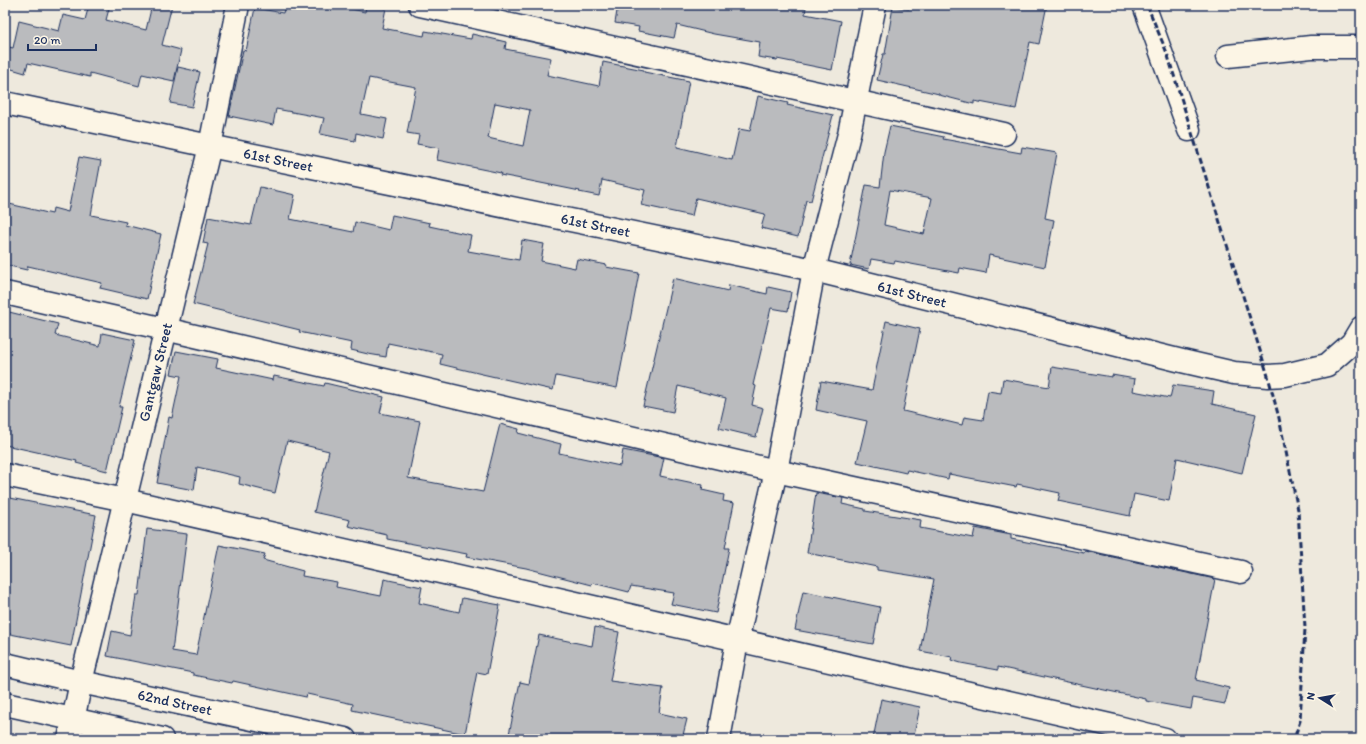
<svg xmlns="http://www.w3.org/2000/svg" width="1366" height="744" font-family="Itim,sans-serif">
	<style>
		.building { fill: #babbbe; stroke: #1b2f5e; fill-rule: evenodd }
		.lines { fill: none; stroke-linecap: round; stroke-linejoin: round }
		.street-casing { stroke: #1b2f5e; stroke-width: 25 }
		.primary-casing { stroke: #1b2f5e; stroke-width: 25 }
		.street { stroke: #fcf5e5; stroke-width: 22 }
		.primary { stroke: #fcf5e5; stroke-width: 22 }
		.rail { stroke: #1b2f5e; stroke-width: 3; stroke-dasharray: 6 3; stroke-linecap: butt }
		.labels { text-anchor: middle; stroke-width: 3.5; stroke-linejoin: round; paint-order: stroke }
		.street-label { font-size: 15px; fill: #1b2f5e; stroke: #fcf5e5 }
	</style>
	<rect width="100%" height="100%" fill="#eee9dd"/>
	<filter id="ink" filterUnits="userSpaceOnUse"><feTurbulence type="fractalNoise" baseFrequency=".025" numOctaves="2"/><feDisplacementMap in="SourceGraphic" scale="8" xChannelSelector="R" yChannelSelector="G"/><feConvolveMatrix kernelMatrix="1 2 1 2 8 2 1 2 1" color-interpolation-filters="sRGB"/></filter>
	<g filter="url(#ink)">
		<!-- building -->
		<g class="building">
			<polygon points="89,5 110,5 106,20 146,30 152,5 172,5 162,45 181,50 174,81 142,74 139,86 90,73 90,77 28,63 25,73 5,67 9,47 13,48 19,21 59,31 63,15 85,20"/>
			<path d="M285,5H333L365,12L366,5L386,8L382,28L424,36L425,31L471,39L472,34L506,42L505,49L551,58L547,75L599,86L603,62L644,70V72L689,81L677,147L732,160L739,129L750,131L758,96L788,103L787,105L833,115L811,201L806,200L798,237L761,228L765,214L696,198L692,216L641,205L645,190L602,180L599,196L579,192L580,191L516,178L500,175L501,173L437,160L439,148L417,144L419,135L407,133L416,87L369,78L361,114L387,119L383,139L356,133L355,141L320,134L324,118L276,109L273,125L229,116L243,50L246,51L255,8L283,13ZM495,103L530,110L523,146L488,138Z"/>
			<polygon points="618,5 796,5 806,7 805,14 841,21 832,70 777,59 777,60 758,57 760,42 714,34 677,25 674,38 638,31 639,27 615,23"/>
			<polygon points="909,5 1047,5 1039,44 1030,42 1016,109 974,101 974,104 939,95 939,94 877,80 883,54 885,54 893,7 909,9"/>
			<polygon points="178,67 200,72 192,107 170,103"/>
			<path d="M890,126L944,137L943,139L1021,153L1022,147L1057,153L1045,218L1054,220L1045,267L989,255L986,273L960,268L959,273L895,261L894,263L871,259L869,269L850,265L866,185L880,187L884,152ZM890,190L932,198L924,234L884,225Z"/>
			<polygon points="79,157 101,161 91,215 126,222 125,225 161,234 147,299 100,288 102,283 28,266 27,270 5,265 5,203 52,214 53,208 68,212"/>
			<polygon points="260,187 295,195 290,219 353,232 355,222 389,230 392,215 430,223 429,226 471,235 468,251 519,260 522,240 544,244 541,261 575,268 577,259 607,265 606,267 639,273 617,388 556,376 553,390 482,374 440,364 442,354 388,343 386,357 368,354 351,350 352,343 299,332 300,330 193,304 208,244 203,243 208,217 251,225"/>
			<polygon points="673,278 728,291 729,285 767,294 768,287 791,292 788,311 771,308 753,385 756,386 752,405 763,408 756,437 719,428 726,398 678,386 673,412 643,406"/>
			<polygon points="5,311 58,324 55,335 100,346 102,333 135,340 119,407 122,407 107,471 76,463 77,461 5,445"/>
			<polygon points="886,321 920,329 903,411 962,425 964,417 983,420 988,391 1001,393 1003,379 1049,387 1052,367 1112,377 1112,375 1135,379 1133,391 1170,398 1173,385 1214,391 1212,404 1256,414 1242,473 1177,458 1169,501 1134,494 1130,516 1058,501 1060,493 1017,484 1016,487 949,474 948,479 907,470 906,473 857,462 867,421 816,410 821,381 872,390"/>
			<polygon points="176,351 218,359 216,368 273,380 274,376 324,386 325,383 384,397 380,413 420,421 408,478 483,492 500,424 519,429 518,433 561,444 559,453 620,466 623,450 664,458 660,476 703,485 702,490 724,495 723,501 734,503 725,548 729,548 716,613 671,604 674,593 631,586 629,592 593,583 592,585 526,568 466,557 467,554 387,539 387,535 348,526 350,520 314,512 329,451 287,441 275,493 239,484 240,477 197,467 194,490 157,483 169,417 172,418 181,376 171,374"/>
			<polygon points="816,493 843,498 842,504 865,509 865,511 921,520 920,528 973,538 975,528 1011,535 1011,539 1084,553 1085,551 1215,579 1196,680 1229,688 1225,704 1193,698 1191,709 1146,701 1146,699 998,667 998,670 961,663 951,660 952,657 920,651 934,579 877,570 877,567 807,553"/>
			<polygon points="5,497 96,515 71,646 5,633"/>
			<polygon points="147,529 187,534 172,651 196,655 219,545 265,554 263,560 303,571 302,576 337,582 336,587 381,596 384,579 422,587 419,603 459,612 462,598 500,605 487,674 477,672 465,734 352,710 353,704 307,694 306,697 233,681 232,683 193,675 193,673 107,656 112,631 130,635 136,595 139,595"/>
			<polygon points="803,591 880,607 873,644 795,630"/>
			<polygon points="595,627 619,632 610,681 663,688 659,713 687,719 682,739 508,739 520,682 529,684 539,635 592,646"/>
			<polygon points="881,699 920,707 913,739 873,739"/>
		</g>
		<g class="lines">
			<defs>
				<g id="street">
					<polyline points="420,5 1004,134"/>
					<polyline points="1144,5 1189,130"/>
					<polyline points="1228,56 1311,47 1361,47"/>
					<path id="s1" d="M5,103L210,146L814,270L1182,361L1234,373L1268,376L1285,375L1327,365L1352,343L1361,328"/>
					<polyline points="5,293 165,329 776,471 1241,572"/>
					<polyline points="5,475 125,500 1114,726 1165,739"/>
					<path id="s2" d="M69,739L81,682L210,146L238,5"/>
					<polyline points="719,739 737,641 776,471 814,270 849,134 875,5"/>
				</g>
				<g id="primary">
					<path id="s3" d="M5,664L81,682L345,739"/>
					<polyline points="5,704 162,739"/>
				</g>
			</defs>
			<!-- street casing -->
			<use href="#street" class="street-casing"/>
			<!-- primary casing -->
			<use href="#primary" class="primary-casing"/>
			<!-- street -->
			<use href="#street" class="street"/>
			<!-- primary -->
			<use href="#primary" class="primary"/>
			<!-- rail -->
			<polyline class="rail" points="1147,5 1167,53 1268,376 1279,418 1298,510 1305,628 1300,721 1294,739"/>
		</g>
	</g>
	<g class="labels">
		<!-- street labels -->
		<g class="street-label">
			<text dy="5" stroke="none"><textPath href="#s1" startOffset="279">61st Street</textPath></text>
			<text dy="5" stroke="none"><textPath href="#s1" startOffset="603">61st Street</textPath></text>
			<text dy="5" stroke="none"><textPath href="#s1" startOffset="927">61st Street</textPath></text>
			<text dy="5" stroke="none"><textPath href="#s2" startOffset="377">Gantgaw Street</textPath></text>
			<text dy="5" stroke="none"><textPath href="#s3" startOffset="174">62nd Street</textPath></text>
		</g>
	</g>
	<!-- margin -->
	<rect width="1366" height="744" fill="none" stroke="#fcf5e5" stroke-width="20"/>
	<rect x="10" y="10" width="1346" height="724" fill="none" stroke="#1b2f5e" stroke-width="1.5" filter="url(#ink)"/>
	<!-- north arrow -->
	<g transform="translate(1320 698) rotate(281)" stroke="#fcf5e5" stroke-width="3" paint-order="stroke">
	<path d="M0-3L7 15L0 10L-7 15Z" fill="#1b2f5e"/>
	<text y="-6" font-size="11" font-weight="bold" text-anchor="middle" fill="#1b2f5e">N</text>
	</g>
	<!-- scale -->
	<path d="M28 44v6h68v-6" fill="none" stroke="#1b2f5e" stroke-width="2"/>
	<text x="34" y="44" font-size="12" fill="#1b2f5e" stroke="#fcf5e5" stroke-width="3" paint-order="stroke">20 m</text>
</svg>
